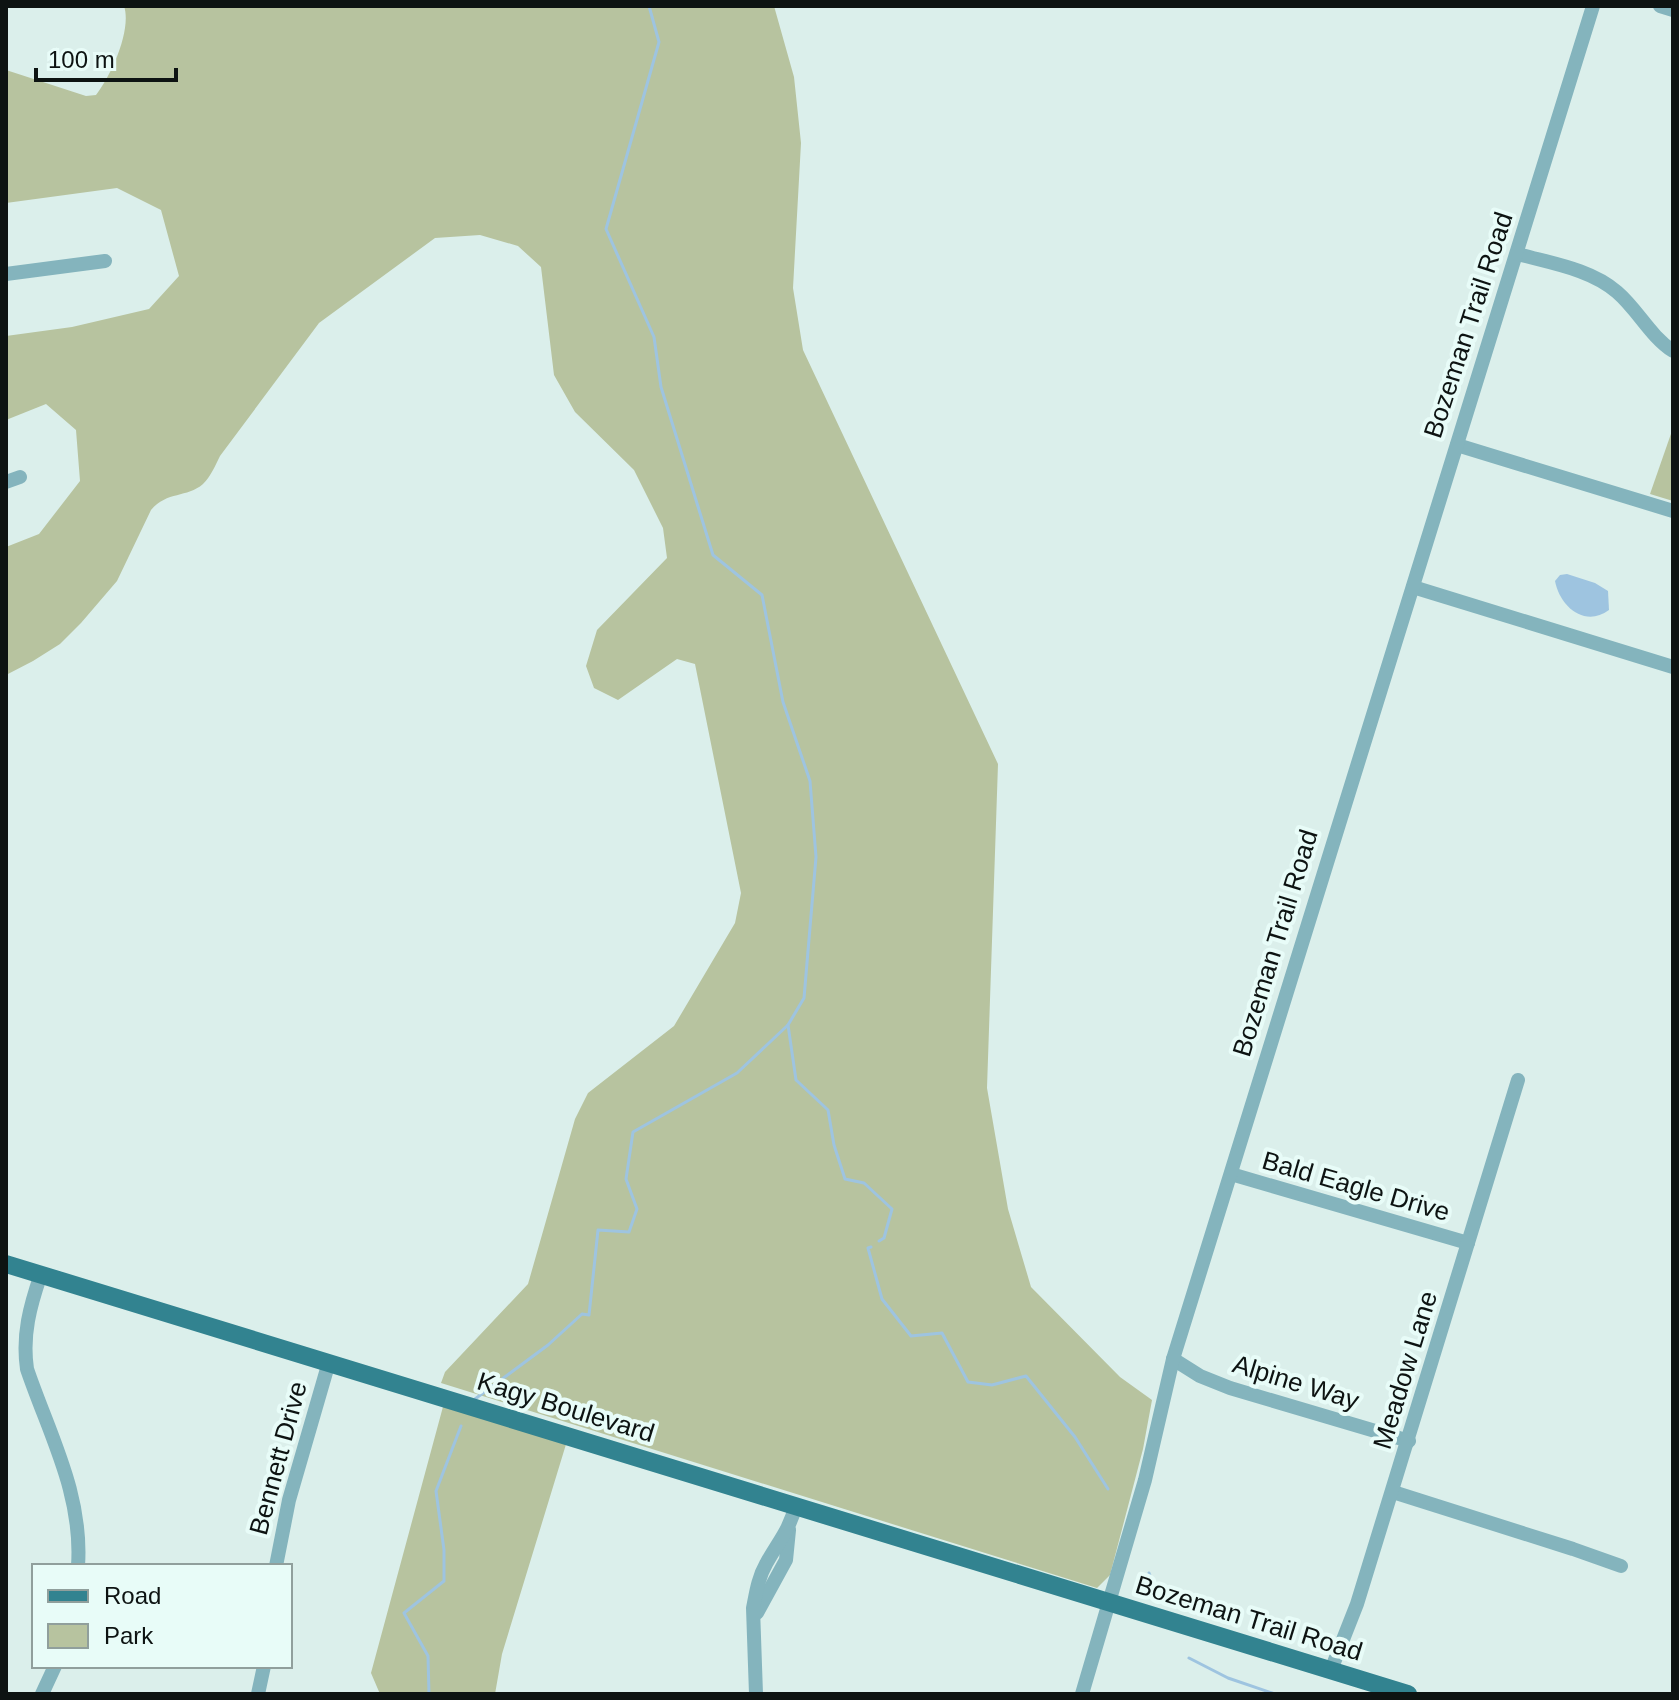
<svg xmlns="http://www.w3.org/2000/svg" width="1679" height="1700" font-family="Helvetica,sans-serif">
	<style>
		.green { fill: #b7c39f }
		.water { fill: #9ec4e0 }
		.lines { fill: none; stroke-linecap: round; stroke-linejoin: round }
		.stream { stroke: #9ec4e0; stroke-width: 3 }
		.minor { stroke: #84b4bd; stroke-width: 14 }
		.major { stroke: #328390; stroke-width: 18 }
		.labels { text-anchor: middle; stroke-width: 8; stroke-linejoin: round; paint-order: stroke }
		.street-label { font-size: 26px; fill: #0d1312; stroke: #e8fcf8 }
	</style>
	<rect width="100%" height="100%" fill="#dbefeb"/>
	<!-- green -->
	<g class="green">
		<path d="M124,6H774L794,77L801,143L793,288L803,350L998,764L987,1088L1008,1209L1031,1287L1120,1377L1152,1400L1143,1449L1110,1575L1097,1588L441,1383L445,1372L528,1284L575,1119L588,1093L674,1026L735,923L741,893L695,664L677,659L618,700L594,688L586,666L597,630L667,558L663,528L634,470L575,412L554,375L541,267L518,246L480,235L435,238L319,323L220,456C215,466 211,476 203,484C187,498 167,491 151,510L117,581L81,623L60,644L33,661L6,675V547L39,534L80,481L76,430L46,404L6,420V336L72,327L149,309L179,276L161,210L117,188L6,203V70L86,96L96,95C111,76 132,30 124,6Z"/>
		<polygon points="1673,428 1673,501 1650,494"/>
		<polygon points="444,1403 567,1441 502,1654 495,1694 380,1694 371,1673"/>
	</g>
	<!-- water -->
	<path class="water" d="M1567,574L1595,583L1608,591L1609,610C1585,628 1560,607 1555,581L1560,575Z"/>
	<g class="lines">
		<!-- stream -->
		<g class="stream">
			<polyline points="788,1025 796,1080 828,1110 834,1145 845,1179 864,1183 892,1209 884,1238 879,1241"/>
			<polyline points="871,1247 868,1248 882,1299 911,1336 942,1333 968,1382 992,1385 1026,1376 1075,1437 1108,1489"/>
			<polyline points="475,1399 548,1345 582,1314 589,1315 598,1230 629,1232 637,1209 626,1179 633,1132 737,1073 788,1025 804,998 816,857 810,781 783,702 762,595 713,555 661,387 654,337 606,229 659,42 649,6"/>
			<polyline points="1149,1573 1153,1583"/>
			<polyline points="1189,1658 1228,1678 1275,1694"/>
			<polyline points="429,1694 428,1656 404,1613 444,1581 444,1550 436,1491 461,1426"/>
		</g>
		<!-- minor -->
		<g class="minor">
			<polyline points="1660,6 1673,10"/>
			<path d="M1518,254C1550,263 1591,269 1617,292C1638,310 1650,336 1673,351"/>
			<polyline points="6,274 105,261"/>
			<polyline points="1457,445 1673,511"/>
			<polyline points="6,482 20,477"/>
			<polyline points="1413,587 1673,667"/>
			<polyline points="1231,1174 1468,1243"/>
			<path d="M41,1274C30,1306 22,1335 27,1369C49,1434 83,1494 78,1566"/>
			<polyline points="1173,1359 1200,1376 1230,1388 1409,1441"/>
			<polyline points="1393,1492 1573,1549 1621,1566"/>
			<polyline points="276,1566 289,1500 329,1362"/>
			<polyline points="757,1613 786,1560 789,1530"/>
			<polyline points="1331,1670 1357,1604 1518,1080"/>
			<polyline points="42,1694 55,1666"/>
			<polyline points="258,1694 264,1666"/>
			<path d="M756,1694L753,1608C756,1593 758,1578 766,1564C779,1540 788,1533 796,1505"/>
			<polyline points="1082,1694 1145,1480 1173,1359 1593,6"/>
		</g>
		<!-- major -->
		<polyline class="major" points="6,1264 1408,1694"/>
	</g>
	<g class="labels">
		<!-- street labels -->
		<g class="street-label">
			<text transform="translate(1468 325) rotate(-72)" y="9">Bozeman Trail Road</text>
			<text transform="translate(1275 943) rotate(-73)" y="9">Bozeman Trail Road</text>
			<text transform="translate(1356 1186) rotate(16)" y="9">Bald Eagle Drive</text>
			<text transform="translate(1405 1370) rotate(-73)" y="9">Meadow Lane</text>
			<text transform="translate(1296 1382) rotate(17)" y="9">Alpine Way</text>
			<text transform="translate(566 1407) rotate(17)" y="9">Kagy Boulevard</text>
			<text transform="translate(278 1458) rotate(-75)" y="9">Bennett Drive</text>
			<text transform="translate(1249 1618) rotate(17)" y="9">Bozeman Trail Road</text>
		</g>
	</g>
	<!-- border -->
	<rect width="1679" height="1700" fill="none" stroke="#0d1312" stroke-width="16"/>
	<!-- legend -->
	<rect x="32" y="1564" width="260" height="104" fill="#e8fcf8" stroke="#909f9c" stroke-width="2"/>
	<rect x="48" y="1590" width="40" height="12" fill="#328390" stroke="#909f9c" stroke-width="2"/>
	<text x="104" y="1604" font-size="24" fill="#0d1312">Road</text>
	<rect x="48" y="1624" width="40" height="24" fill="#b7c39f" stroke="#909f9c" stroke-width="2"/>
	<text x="104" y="1644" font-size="24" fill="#0d1312">Park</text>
	<!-- scale -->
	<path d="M36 68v12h140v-12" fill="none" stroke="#0d1312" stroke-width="4"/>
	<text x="48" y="68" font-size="24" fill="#0d1312" stroke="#e8fcf8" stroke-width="6" paint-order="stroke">100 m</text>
</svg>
